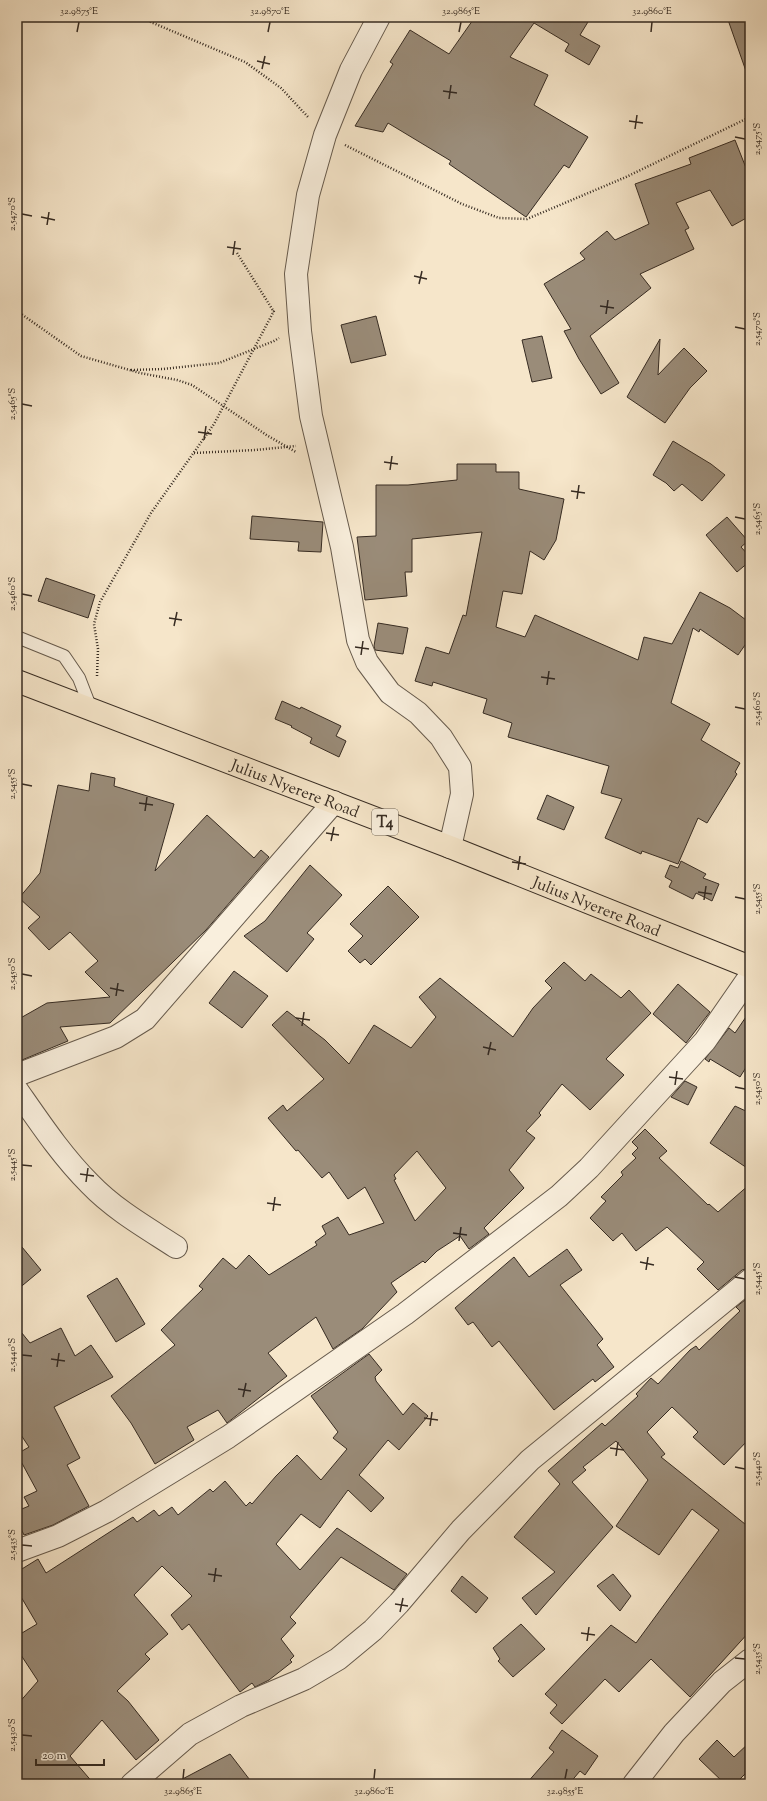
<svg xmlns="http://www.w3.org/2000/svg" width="767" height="1801" font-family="'Sorts Mill Goudy',serif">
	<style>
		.building { fill: #9a8c79; stroke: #362b22; fill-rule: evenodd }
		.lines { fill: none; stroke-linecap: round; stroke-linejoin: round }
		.lane-casing { stroke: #665a4c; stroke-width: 14 }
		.street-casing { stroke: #665a4c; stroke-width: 24 }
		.highway-casing { stroke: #362b22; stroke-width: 24 }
		.path { stroke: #362b22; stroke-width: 2.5; stroke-dasharray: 1 2; stroke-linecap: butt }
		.lane { stroke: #f9efdd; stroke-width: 12 }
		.street { stroke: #f9efdd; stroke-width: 22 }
		.highway { stroke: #f6e6ca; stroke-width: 22 }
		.ticks { fill: none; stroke: #362b22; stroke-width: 1.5 }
		.labels { text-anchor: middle; stroke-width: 3.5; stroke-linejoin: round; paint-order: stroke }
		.shield { fill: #f9efdd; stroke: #70665a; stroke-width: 1 }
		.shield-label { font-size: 15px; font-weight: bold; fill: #362b22 }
		.street-label { font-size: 16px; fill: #362b22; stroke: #f9efdd }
		.neatline { fill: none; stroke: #362b22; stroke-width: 1.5 }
		.ticks-label { font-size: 10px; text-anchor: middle; fill: #362b22 }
	</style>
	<rect width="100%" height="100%" fill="#f6e6ca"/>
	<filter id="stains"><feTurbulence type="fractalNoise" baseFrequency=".005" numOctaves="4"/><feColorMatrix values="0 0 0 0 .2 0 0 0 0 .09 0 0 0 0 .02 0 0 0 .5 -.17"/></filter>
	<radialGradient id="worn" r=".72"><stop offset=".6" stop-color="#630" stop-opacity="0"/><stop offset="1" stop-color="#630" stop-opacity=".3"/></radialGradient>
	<!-- building -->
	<g class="building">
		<polygon points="475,17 591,17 580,35 600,46 589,65 565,51 569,44 534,23 510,57 548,75 534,105 588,137 569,168 564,165 526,217 449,164 451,161 388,123 383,132 355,126 393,64 390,62 410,30 449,54"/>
		<polygon points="727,17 750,17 750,73 747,74"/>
		<polygon points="735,140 750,178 750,216 732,226 710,190 676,203 689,228 685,230 694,249 640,274 651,288 590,336 619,383 601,394 579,359 564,331 571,329 544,284 585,259 580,253 607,231 615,240 649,224 635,184 691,164 689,158"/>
		<polygon points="376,316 386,355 351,363 341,325"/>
		<polygon points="542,336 552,378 532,382 522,340"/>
		<polygon points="660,339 658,375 684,348 707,371 690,388 665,423 627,397"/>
		<polygon points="673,441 711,464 725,475 702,501 682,484 674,491 666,483 653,475"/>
		<polygon points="457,464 496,464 496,472 519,472 519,489 564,499 556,540 544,560 530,551 522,594 503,591 496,627 525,637 535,615 638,660 644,637 672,644 700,592 730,608 750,623 750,638 738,655 700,629 699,632 693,628 671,703 710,724 701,740 740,763 735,772 737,774 707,823 698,818 678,864 642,851 641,854 605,838 622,799 601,793 609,766 508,737 512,723 483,713 487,699 433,682 432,686 415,681 426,647 449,654 463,615 466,616 482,532 412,539 412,572 405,572 407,596 365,600 357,537 376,536 376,485 408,485 457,480"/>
		<polygon points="252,516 323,522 321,552 298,551 299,542 250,539"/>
		<polygon points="727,517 748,541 741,547 750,557 750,561 737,572 706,535"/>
		<polygon points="46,578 95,595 88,618 38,601"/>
		<polygon points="378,623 408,628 403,654 375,650 374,646"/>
		<polygon points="282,701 300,709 301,707 341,726 336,736 346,741 339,757 310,743 312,738 291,727 292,726 275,719"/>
		<polygon points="91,773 115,778 114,786 174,804 155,871 207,815 254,858 261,850 269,857 206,930 110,1023 60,1027 68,1041 22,1060 17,1050 17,1020 47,1003 110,997 85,972 98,961 70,932 49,950 28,928 40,917 19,898 40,873 58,785 89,791"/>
		<polygon points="547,795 574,807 564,830 537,819"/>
		<polygon points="681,861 706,874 703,878 719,884 712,901 696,893 693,899 669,887 672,881 665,877 670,865 678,868"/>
		<polygon points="310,865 342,895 307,933 314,939 287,972 244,936 265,921"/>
		<polygon points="388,886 419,917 371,965 365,959 360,963 348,951 363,936 350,924"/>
		<path d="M564,962L585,981L591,974L621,998L629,990L651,1013L606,1059L624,1075L590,1110L562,1084L539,1113L541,1115L526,1131L535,1138L509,1170L524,1188L484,1228L489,1234L469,1249L460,1236L437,1251L425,1263L423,1261L391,1283L397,1292L362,1329L333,1349L316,1317L268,1353L287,1376L227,1423L218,1410L187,1427L194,1440L155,1464L131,1423L111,1396L175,1345L161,1330L203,1289L199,1286L223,1258L236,1269L249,1255L269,1275L317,1245L315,1242L326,1234L322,1226L338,1217L349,1235L384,1223L365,1187L348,1199L329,1172L322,1178L298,1150L296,1151L268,1118L283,1105L287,1111L324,1079L272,1025L287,1011L325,1040L349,1064L374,1025L411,1048L436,1017L419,997L440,978L513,1037L533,1008L552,988L545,981ZM417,1151L446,1188L415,1221L394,1180L396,1179L394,1175Z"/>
		<polygon points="234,971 268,996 242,1028 209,1003"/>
		<polygon points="678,984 710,1012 686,1043 653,1014"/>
		<polygon points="750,1011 750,1061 740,1077 710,1059 709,1062 705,1059 729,1028 735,1033"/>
		<polygon points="685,1081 697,1087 688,1105 671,1097"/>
		<polygon points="735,1106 750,1113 750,1170 710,1143"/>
		<polygon points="645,1129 667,1151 659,1158 708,1205 709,1204 718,1212 750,1184 750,1268 742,1270 718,1290 697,1269 704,1262 667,1227 636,1251 622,1233 613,1241 590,1218 606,1201 601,1197 623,1175 621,1172 636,1158 632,1154 638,1148 632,1142"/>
		<polygon points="17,1241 41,1270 17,1290"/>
		<polygon points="567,1249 582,1270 560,1285 603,1339 597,1345 614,1367 595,1382 593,1379 554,1410 499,1341 492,1347 473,1322 468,1325 455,1308 514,1257 529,1277"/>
		<polygon points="117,1278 145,1324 116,1342 87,1296"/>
		<polygon points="750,1296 750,1438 724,1465 693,1437 698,1432 672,1407 647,1432 665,1454 661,1457 750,1528 750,1631 690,1697 651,1659 619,1692 605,1679 562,1724 550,1713 557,1705 545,1694 611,1625 636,1643 719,1530 692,1509 659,1555 616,1526 648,1480 616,1441 583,1467 586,1470 572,1482 613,1527 536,1615 522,1598 555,1572 514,1537 560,1484 548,1471 602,1423 605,1426 638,1396 636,1394 651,1378 658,1384 690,1350 696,1346 699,1350 740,1311 736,1307"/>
		<polygon points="17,1327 30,1343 61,1328 75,1356 91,1345 113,1377 54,1407 80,1458 67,1465 89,1506 53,1525 24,1535 17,1521 17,1511 29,1506 24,1497 37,1491 17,1454 29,1447 17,1429"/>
		<polygon points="369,1354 382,1370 375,1377 376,1381 403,1415 413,1403 428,1416 399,1450 388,1440 359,1475 384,1498 371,1512 348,1490 320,1528 301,1514 276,1544 300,1570 337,1528 407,1574 394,1590 341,1557 290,1617 296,1623 281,1639 294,1656 290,1660 292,1662 269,1680 255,1687 252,1683 240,1692 189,1624 182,1630 171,1615 192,1596 162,1566 134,1595 168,1634 145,1654 150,1659 117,1691 128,1701 159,1740 136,1760 102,1720 70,1756 94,1784 17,1784 17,1705 38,1681 17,1649 17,1636 37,1624 17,1590 17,1572 38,1559 46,1573 133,1517 137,1522 154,1510 159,1516 172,1507 178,1515 210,1489 213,1492 225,1481 246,1506 250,1502 252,1504 276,1476 297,1455 321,1480 347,1449 333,1438 338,1432 311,1396"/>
		<polygon points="613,1574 631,1596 620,1611 597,1586"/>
		<polygon points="462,1576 488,1598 476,1613 451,1591"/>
		<polygon points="521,1624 545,1649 513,1677 498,1661 500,1659 493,1648"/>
		<polygon points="562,1730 598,1756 585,1775 580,1771 569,1784 526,1784 554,1752 549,1748"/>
		<polygon points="717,1740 734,1757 750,1742 750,1769 735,1784 725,1784 699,1759"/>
		<polygon points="230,1754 253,1784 173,1784"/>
	</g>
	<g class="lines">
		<defs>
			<polyline id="lane" points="17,637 64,656 79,678 91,709"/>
			<g id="street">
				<polyline points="379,17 351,70 325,135 308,195 296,274 300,331 311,416 342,547 358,640 367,662 390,693 418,713 441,737 460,767 462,794 450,847"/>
				<polyline points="17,1075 116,1037 145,1019 334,802"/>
				<path d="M17,1090C40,1123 62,1156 90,1184C115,1210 147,1228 176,1247"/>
				<polyline points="17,1551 58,1536 107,1511 228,1437 405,1314 559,1196 589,1168 705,1041 750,976"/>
				<polyline points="132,1784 190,1734 241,1706 304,1679 338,1659 373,1630 399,1603 461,1530 530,1460 750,1280"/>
				<polyline points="634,1784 674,1733 722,1682 750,1660"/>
			</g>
			<g id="highway">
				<path id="s1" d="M17,681L450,847L750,967"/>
			</g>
		</defs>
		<!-- lane casing -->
		<use href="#lane" class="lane-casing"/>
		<!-- street casing -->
		<use href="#street" class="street-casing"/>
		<!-- highway casing -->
		<use href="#highway" class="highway-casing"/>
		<!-- path -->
		<g class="path">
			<polyline points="139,17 245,62 281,88 308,117"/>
			<polyline points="345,145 462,204 499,218 527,219 626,177 750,117"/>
			<polyline points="237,253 274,312"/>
			<polyline points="17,311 81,356 140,373 177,380 192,385 268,436 296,452"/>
			<polyline points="131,370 163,369 219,363 274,341 279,338"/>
			<polyline points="194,453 255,450 296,446"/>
			<polyline points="97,676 98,649 94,624 100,602 151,513 214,424 275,309"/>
		</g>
		<!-- lane -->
		<use href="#lane" class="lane"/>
		<!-- street -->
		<use href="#street" class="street"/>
		<!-- highway -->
		<use href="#highway" class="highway"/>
	</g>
	<!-- ticks -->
	<path class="ticks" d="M77,32L79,22M268,32L270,22M459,32L461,22M651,32L652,22M257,61L270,64M262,69L265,56M443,91L457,93M449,99L451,85M629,121L643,123M635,129L637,115M735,137L745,139M22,214L32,216M41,217L55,220M47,225L49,212M227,247L241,249M233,255L235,241M414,276L427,279M419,284L422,271M600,306L614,308M606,314L608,300M735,327L745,329M22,404L32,406M198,432L212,434M204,440L206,426M384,462L398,464M390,470L392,456M571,491L585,493M577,499L579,485M735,517L745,519M22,594L32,596M169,618L182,620M174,626L177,612M355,647L369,649M361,655L363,641M541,677L555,679M547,685L549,671M735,707L745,709M22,784L32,786M139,803L153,805M145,811L147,797M326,833L339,835M331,841L334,827M512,862L526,864M518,870L520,856M698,892L712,894M735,897L745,899M704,900L706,886M22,974L32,976M110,988L124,991M116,996L118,983M296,1018L310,1020M302,1026L304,1012M483,1047L496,1050M488,1055L491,1042M669,1077L683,1079M675,1085L677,1071M735,1087L745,1089M22,1165L32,1166M80,1174L94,1176M86,1182L88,1168M267,1203L281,1205M273,1211L275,1197M453,1233L467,1235M459,1241L461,1227M640,1262L654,1265M646,1270L648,1257M735,1277L745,1279M22,1355L32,1356M51,1359L65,1361M57,1367L59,1353M238,1389L251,1391M243,1397L246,1383M424,1418L438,1420M430,1426L432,1412M610,1448L624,1450M616,1456L618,1442M735,1467L745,1469M22,1545L32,1546M208,1574L222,1576M214,1582L216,1568M395,1604L408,1606M400,1612L403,1598M581,1633L595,1635M587,1641L589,1627M735,1658L745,1659M22,1735L32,1736M183,1779L184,1769M374,1779L375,1769M565,1779L567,1769"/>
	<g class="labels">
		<!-- shield labels -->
		<rect class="shield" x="372" y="809" width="26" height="26" rx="3"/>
		<g class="shield-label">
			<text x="385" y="827">T4</text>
		</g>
		<!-- street labels -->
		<g class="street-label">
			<text dy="6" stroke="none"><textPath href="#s1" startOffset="298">Julius Nyerere Road</textPath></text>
			<text dy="6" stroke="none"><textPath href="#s1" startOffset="622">Julius Nyerere Road</textPath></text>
		</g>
	</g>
	<!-- margin -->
	<rect width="767" height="1801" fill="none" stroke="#f6e6ca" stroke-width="44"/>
	<!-- scale -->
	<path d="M36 1759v6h68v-6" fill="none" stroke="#362b22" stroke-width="2"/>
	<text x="42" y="1759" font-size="12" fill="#362b22" stroke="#f9efdd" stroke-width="3" paint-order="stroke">20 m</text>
	<rect x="22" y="22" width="723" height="1757" class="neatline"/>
	<g class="ticks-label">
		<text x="79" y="14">32.9875°E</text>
		<text x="270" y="14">32.9870°E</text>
		<text x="461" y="14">32.9865°E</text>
		<text x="652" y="14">32.9860°E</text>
		<text transform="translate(756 139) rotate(-90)" y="4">2.5475°S</text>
		<text transform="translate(11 214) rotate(-90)" y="4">2.5470°S</text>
		<text transform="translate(756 329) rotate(-90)" y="4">2.5470°S</text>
		<text transform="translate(11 404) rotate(-90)" y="4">2.5465°S</text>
		<text transform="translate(756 519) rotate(-90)" y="4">2.5465°S</text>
		<text transform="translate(11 594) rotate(-90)" y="4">2.5460°S</text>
		<text transform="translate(756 709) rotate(-90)" y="4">2.5460°S</text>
		<text transform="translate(11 784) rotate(-90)" y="4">2.5455°S</text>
		<text transform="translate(756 899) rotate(-90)" y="4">2.5455°S</text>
		<text transform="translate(11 974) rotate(-90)" y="4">2.5450°S</text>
		<text transform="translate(756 1089) rotate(-90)" y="4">2.5450°S</text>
		<text transform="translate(11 1165) rotate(-90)" y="4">2.5445°S</text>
		<text transform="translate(756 1279) rotate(-90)" y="4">2.5445°S</text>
		<text transform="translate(11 1355) rotate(-90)" y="4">2.5440°S</text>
		<text transform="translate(756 1469) rotate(-90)" y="4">2.5440°S</text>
		<text transform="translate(11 1545) rotate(-90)" y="4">2.5435°S</text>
		<text transform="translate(756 1659) rotate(-90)" y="4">2.5435°S</text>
		<text transform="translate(11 1735) rotate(-90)" y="4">2.5430°S</text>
		<text x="183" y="1794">32.9865°E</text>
		<text x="374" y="1794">32.9860°E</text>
		<text x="565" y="1794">32.9855°E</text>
	</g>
	<rect width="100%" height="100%" filter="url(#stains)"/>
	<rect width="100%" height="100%" fill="url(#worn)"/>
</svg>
